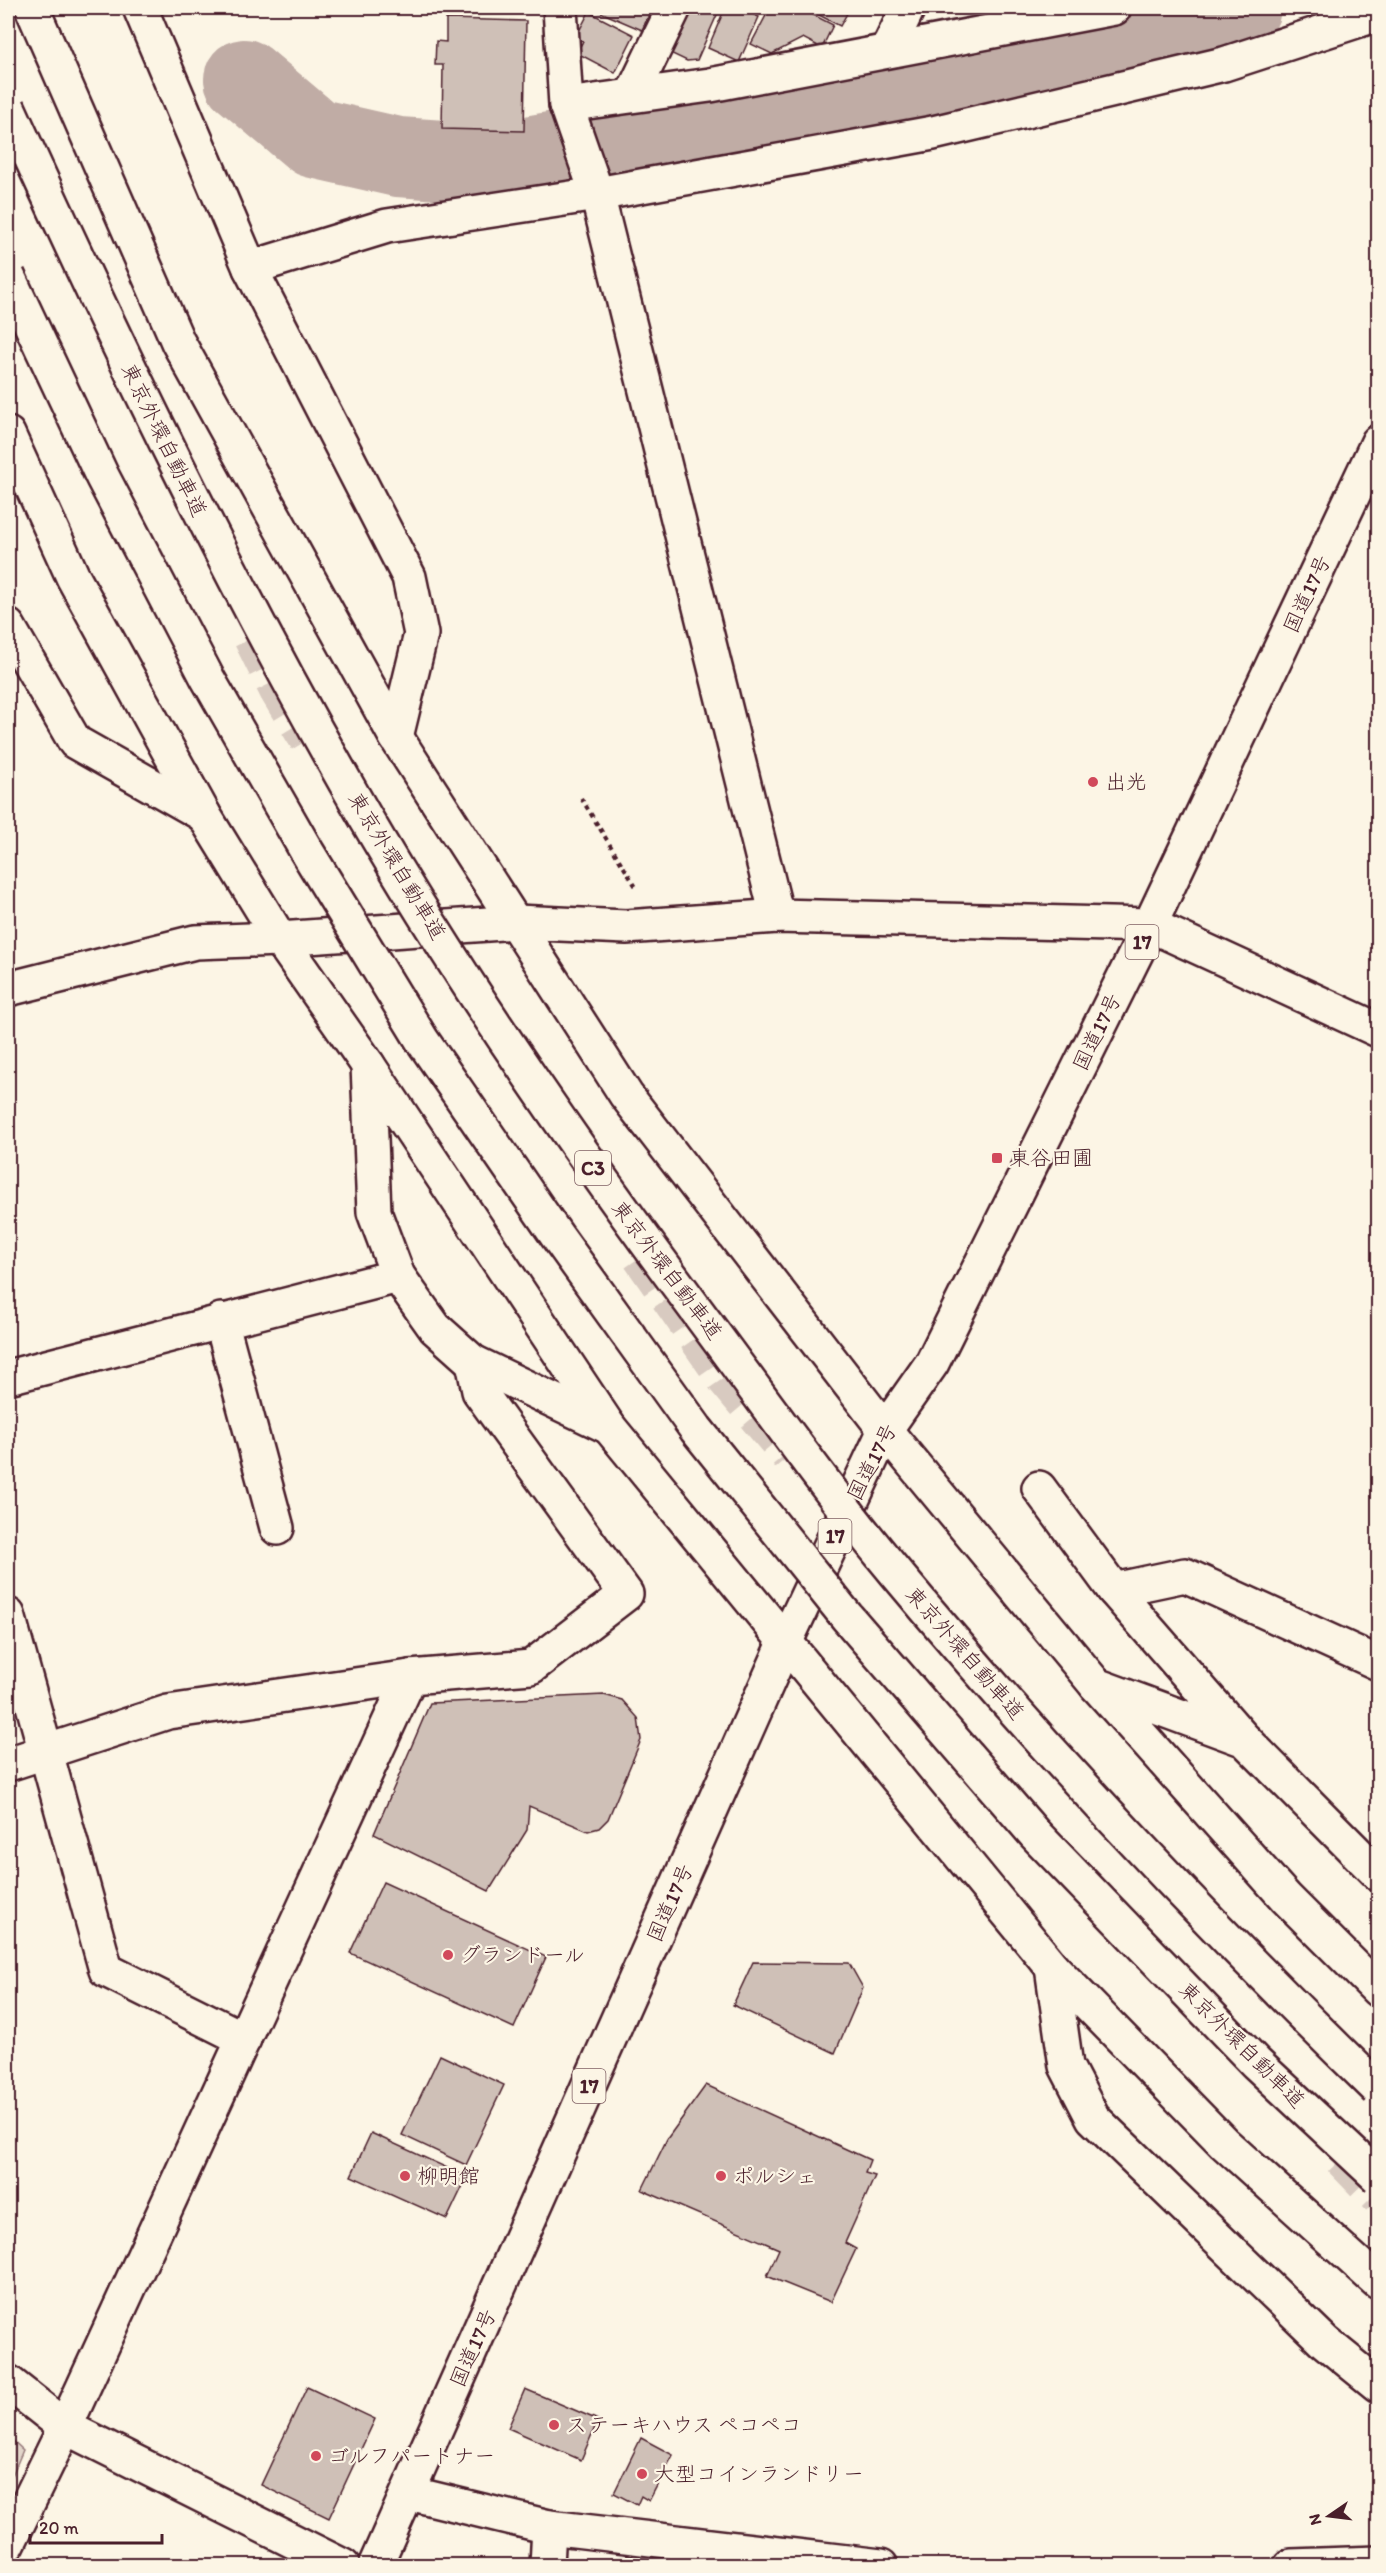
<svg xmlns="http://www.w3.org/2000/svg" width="1386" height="2573" font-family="Itim,'Klee One',sans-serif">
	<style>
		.green { fill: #e2d5ca; stroke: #967a7a; stroke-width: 1.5 }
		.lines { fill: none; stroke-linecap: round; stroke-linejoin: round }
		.river { stroke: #c0aca5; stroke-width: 80 }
		.building { fill: #cfc0b7; stroke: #4a1f2b; stroke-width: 1.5 }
		.highway-tunnel { stroke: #d8cac0; stroke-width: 33; stroke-dasharray: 33 16; stroke-linecap: butt }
		.minor-casing { stroke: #4a1f2b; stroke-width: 38 }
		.highway-casing { stroke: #4a1f2b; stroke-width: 38 }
		.path { stroke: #4a1f2b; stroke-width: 4; stroke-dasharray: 4.5 4.5; stroke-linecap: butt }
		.minor { stroke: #fcf5e5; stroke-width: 33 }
		.highway { stroke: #fcf5e5; stroke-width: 33 }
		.highway-bridge-casing { stroke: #4a1f2b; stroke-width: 38; stroke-linecap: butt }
		.highway-bridge { stroke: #fcf5e5; stroke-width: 33 }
		.poi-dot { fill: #d1495b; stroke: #fcf5e5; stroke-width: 2 }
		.labels { text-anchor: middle; stroke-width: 4.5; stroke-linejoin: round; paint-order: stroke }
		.shield { fill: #fcf5e5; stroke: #7f5f63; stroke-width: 1.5 }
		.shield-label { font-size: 20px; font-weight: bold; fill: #4a1f2b }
		.street-label { font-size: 21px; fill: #4a1f2b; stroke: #fcf5e5 }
		.poi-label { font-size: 21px; fill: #4a1f2b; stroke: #fcf5e5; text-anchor: start }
	</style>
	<rect width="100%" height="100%" fill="#fcf5e5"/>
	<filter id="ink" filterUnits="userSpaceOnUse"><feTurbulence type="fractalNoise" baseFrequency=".0167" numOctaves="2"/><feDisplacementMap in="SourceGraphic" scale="12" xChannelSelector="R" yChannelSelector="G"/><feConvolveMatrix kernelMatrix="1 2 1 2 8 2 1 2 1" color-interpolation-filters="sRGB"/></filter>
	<g filter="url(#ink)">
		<!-- green -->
		<polygon class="green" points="8,2436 23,2450 8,2485"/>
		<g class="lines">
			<!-- river -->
			<polyline class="river" points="244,79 314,138 398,157 458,161 517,158 782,111 924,91 1241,8"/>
		</g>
		<!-- building -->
		<g class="building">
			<polygon points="591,8 652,8 642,30"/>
			<polygon points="686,8 720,8 697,60 687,61 666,51"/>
			<polygon points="725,8 738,8 759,17 739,62 708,48"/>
			<polygon points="770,8 800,8 833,25 822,48 803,38 772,54 751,44"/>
			<polygon points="806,8 850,8 840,26"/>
			<polygon points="589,12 634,35 615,73 577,53 583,41 576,37"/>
			<polygon points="446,19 526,21 524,131 442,129 443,65 435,65 436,41 446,42"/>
			<polygon points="604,1695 622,1700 638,1718 641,1740 608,1819 599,1828 588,1831 529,1806 527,1830 489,1891 374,1834 430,1703"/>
			<polygon points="383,1882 546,1957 514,2028 350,1953"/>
			<polygon points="753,1962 849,1963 863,1988 835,2053 733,2005"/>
			<polygon points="440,2055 504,2085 466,2165 402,2135"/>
			<polygon points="706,2085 870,2160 865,2173 875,2176 845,2243 856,2249 831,2302 767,2276 779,2249 642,2190 667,2139"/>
			<polygon points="371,2133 467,2177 447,2219 351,2176"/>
			<polygon points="307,2387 375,2419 329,2518 261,2485"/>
			<polygon points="525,2389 598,2420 581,2460 508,2428"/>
			<polygon points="641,2438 673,2455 649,2501 641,2496 637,2505 614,2493"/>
		</g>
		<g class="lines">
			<!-- highway-tunnel -->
			<g class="highway-tunnel">
				<polyline points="250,639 276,692 306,741"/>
				<polyline points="639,1258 725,1382 788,1457"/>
				<polyline points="1340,2160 1378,2199"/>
			</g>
			<defs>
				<g id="minor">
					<polyline points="140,8 250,268 409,577 421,634 396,737"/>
					<polyline points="560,8 566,105 597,194 777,916"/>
					<polyline points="888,49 908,8"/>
					<polyline points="632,95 674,8"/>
					<polyline points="566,105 710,85 1114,8"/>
					<polyline points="250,268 387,226 597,194 933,133 1224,64 1378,14"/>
					<polyline points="8,626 75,742 204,815"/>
					<polyline points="8,989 195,942 280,939 516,922 626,927 777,916 1150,925 1378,1030"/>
					<polyline points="368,1065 374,1212 398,1276 435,1328 473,1362 609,1427"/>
					<polyline points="221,1320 277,1528"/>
					<polyline points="8,1377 398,1276"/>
					<polyline points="1039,1488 1114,1590 1242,1737"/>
					<polyline points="1114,1590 1185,1575 1378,1663"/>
					<polyline points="8,1615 106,1970 244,2039"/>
					<polyline points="1096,1685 1245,1740 1378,1874"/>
					<polyline points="8,1764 168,1712 410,1677 531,1667 626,1594 479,1391 473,1362"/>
					<polyline points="1052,1967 1066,2066 1093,2118 1325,2342 1378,2385"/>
					<polyline points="8,2382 65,2427 343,2566"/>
					<polyline points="409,2493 549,2527 881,2566"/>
					<polyline points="8,2544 65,2427 410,1677"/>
					<polyline points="547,2566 549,2527"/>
					<polyline points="1291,2566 1378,2563"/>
				</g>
				<g id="highway">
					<polyline points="32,8 178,342 396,737 626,1095 885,1430 1096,1685 1286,1898 1378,1990"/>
					<polyline points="8,434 73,577 204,815 280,939 368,1065 609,1427 1052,1967 1224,2143 1378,2282"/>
					<polyline points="375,2566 785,1643 885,1430 932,1363 1150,925 1378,442"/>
				</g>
			</defs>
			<!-- minor casing -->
			<use href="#minor" class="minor-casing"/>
			<!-- highway casing -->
			<use href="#highway" class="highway-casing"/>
			<!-- path -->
			<polyline class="path" points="581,798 636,887"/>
			<!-- minor -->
			<use href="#minor" class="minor"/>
			<!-- highway -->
			<use href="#highway" class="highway"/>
			<defs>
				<g id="highway-bridge">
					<path d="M8,107C117,348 232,586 364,815C464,987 578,1151 697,1311C762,1398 826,1489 896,1573C1047,1754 1209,1925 1378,2089"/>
					<polyline points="8,276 102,476 208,679 306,850 422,1040 557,1236 696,1429 847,1617 1034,1833 1256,2063 1378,2177"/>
				</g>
			</defs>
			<!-- highway-bridge casing -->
			<use href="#highway-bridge" class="highway-bridge-casing"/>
			<!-- highway-bridge -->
			<use href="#highway-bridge" class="highway-bridge"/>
		</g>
	</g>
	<!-- markers -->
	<g class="poi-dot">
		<circle cx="1093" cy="782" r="6"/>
		<rect x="991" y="1152" width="12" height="12" rx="3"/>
		<circle cx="448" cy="1955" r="6"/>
		<circle cx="405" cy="2176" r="6"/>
		<circle cx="721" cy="2176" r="6"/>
		<circle cx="554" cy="2425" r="6"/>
		<circle cx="316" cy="2456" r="6"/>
		<circle cx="642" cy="2474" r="6"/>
	</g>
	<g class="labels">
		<!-- shield labels -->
		<g class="shield">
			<rect x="1125.5" y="925" width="33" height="34" rx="4.5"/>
			<rect x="575" y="1151" width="36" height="34" rx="4.5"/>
			<rect x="818.5" y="1519" width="33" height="34" rx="4.5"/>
			<rect x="572.5" y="2069" width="33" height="34" rx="4.5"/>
		</g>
		<g class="shield-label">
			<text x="1142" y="949">17</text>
			<text x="593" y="1175">C3</text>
			<text x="835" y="1543">17</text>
			<text x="589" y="2093">17</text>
		</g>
		<!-- street labels -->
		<g class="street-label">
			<text transform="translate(164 440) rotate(64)" y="7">東京外環自動車道</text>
			<text transform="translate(1307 594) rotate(-65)" y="7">国道17号</text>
			<text transform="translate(397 866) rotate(59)" y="7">東京外環自動車道</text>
			<text transform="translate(1097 1032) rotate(-64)" y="7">国道17号</text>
			<text transform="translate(667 1270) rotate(53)" y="7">東京外環自動車道</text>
			<text transform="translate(872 1462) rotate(-63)" y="7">国道17号</text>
			<text transform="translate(965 1653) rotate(49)" y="7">東京外環自動車道</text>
			<text transform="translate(670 1903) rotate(-66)" y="7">国道17号</text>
			<text transform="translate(1242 2045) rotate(45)" y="7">東京外環自動車道</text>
			<text transform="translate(473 2348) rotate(-66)" y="7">国道17号</text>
		</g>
		<!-- poi labels -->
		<g class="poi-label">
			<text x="1105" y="789">出光</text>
			<text x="1009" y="1165">東谷田圃</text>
			<text x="460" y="1962">グランドール</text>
			<text x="417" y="2183">柳明館</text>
			<text x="733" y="2183">ポルシェ</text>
			<text x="566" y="2432">ステーキハウス ペコペコ</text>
			<text x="328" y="2463">ゴルフパートナー</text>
			<text x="654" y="2481">大型コインランドリー</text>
		</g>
	</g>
	<!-- margin -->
	<rect width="1386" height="2573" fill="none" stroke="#fcf5e5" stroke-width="30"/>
	<rect x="15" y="15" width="1356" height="2543" fill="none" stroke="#4a1f2b" stroke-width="2" filter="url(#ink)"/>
	<!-- north arrow -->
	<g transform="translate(1329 2516) rotate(256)" stroke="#fcf5e5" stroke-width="4.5" paint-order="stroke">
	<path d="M0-4.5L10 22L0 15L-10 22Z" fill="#4a1f2b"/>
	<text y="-9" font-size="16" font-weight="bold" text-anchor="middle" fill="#4a1f2b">N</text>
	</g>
	<!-- scale -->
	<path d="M30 2534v9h132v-9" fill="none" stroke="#4a1f2b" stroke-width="3"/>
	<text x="39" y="2534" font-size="18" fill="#4a1f2b" stroke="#fcf5e5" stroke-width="4.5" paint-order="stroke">20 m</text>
</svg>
